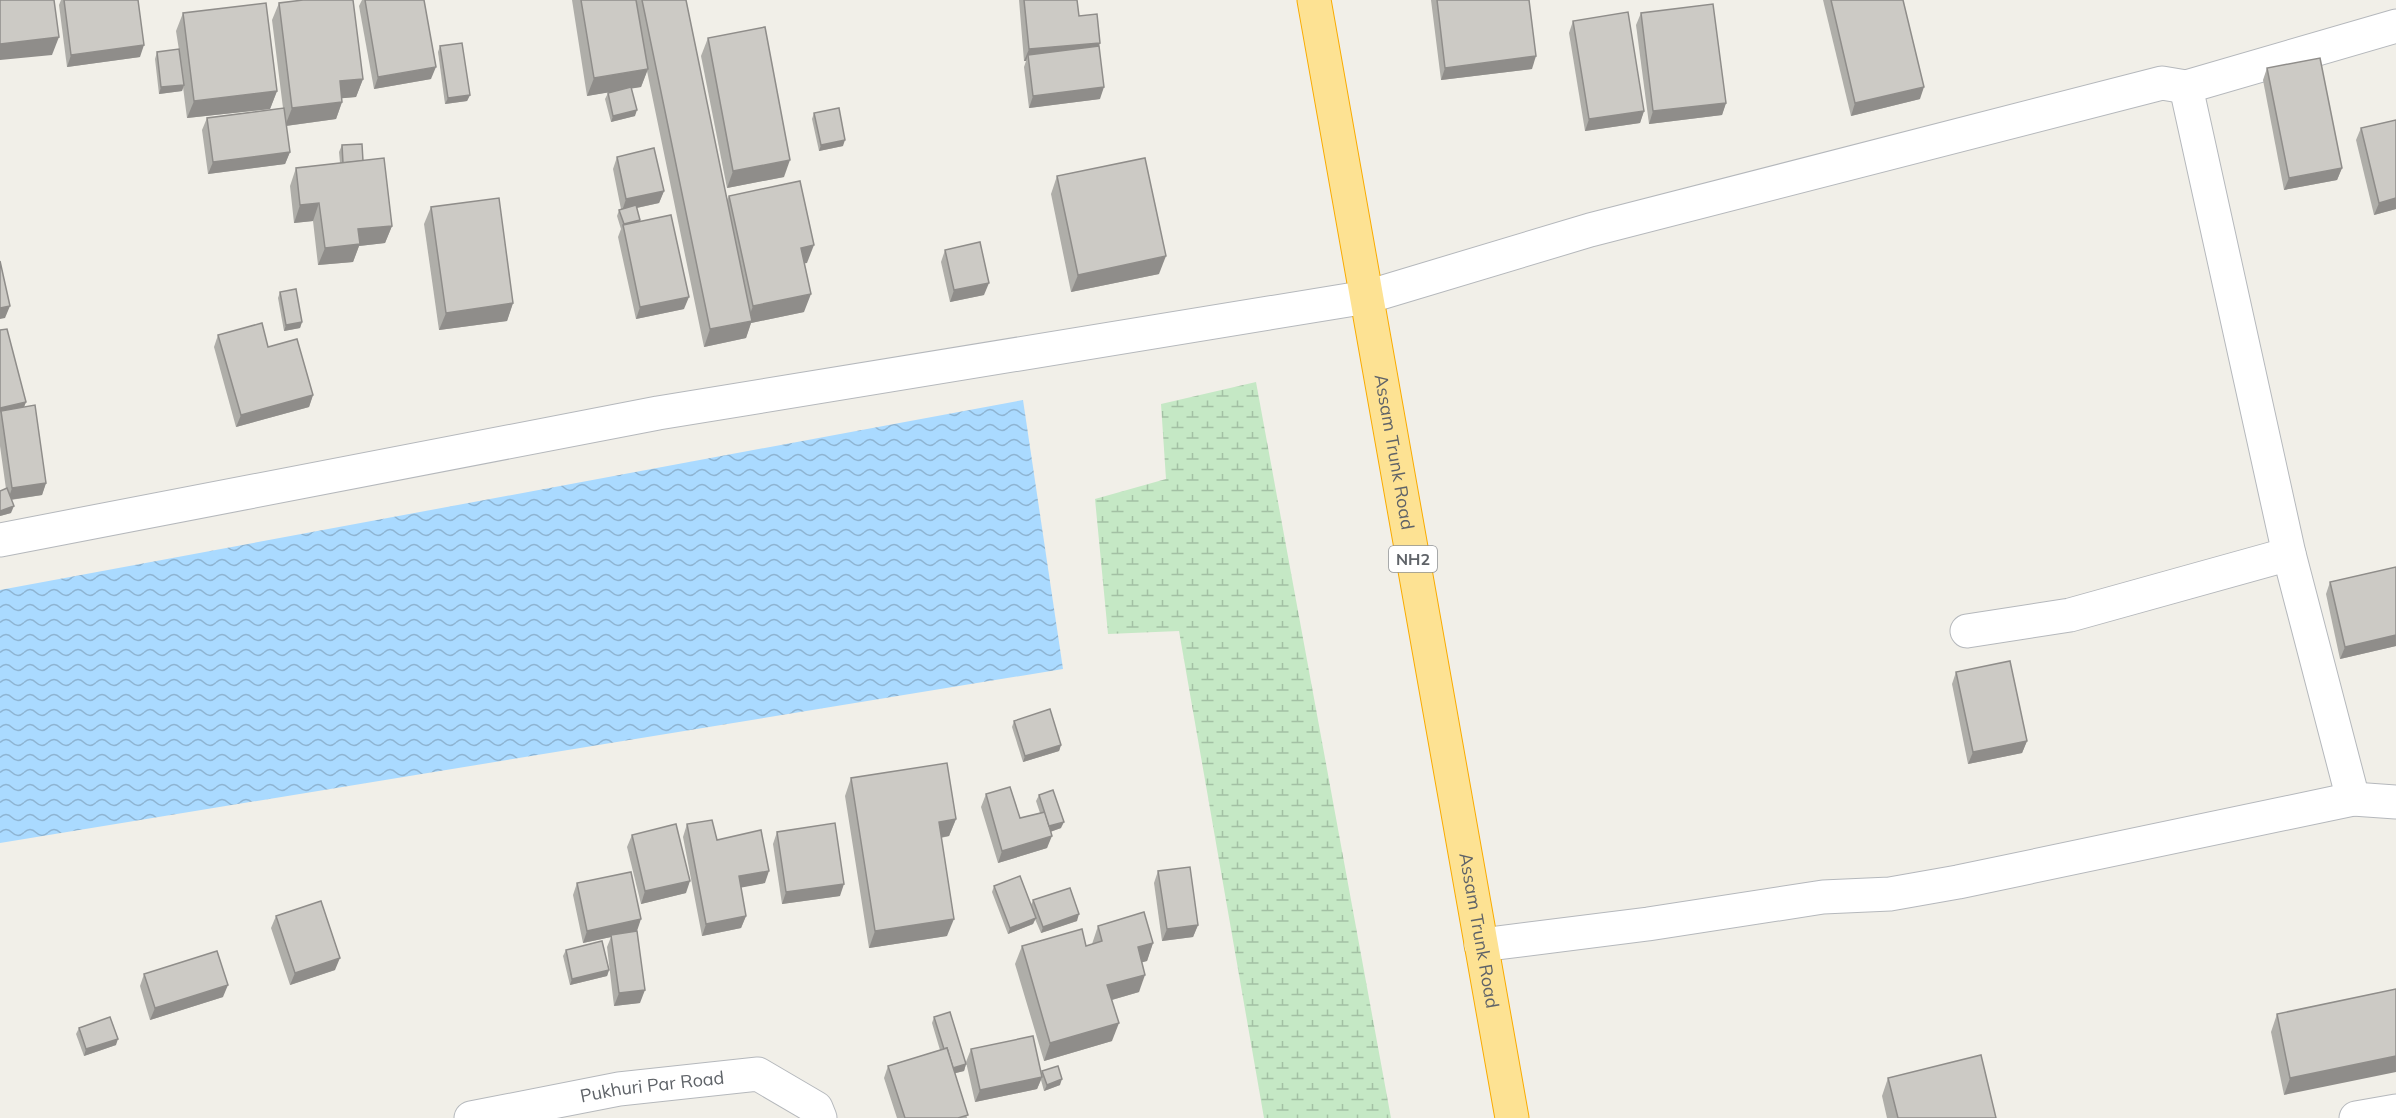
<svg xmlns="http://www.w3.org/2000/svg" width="2396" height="1118" font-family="Mulish,sans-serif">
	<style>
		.wetland { fill: url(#wetland-marsh) }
		.water { fill: url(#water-waves) }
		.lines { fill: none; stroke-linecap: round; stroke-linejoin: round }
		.minor-casing { stroke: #b5b8bc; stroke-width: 35 }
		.highway-casing { stroke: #f9ab00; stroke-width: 35 }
		.minor { stroke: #fff; stroke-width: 33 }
		.highway { stroke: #fde293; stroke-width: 33 }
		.wall { fill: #afaea9 }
		.shaded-wall { fill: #8f8d8a }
		.building { fill: #cccac5; stroke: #8f8d8a; stroke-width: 1.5 }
		.labels { text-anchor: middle; stroke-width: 5; stroke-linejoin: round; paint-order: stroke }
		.shield { fill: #fff; stroke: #8f9295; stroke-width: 1.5 }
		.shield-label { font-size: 16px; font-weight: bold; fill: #5f6368 }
		.street-label { font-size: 18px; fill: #5f6368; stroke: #fff }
	</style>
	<defs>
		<pattern id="wetland-marsh" width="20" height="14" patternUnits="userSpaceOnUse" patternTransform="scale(1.5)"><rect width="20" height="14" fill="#c5e8c5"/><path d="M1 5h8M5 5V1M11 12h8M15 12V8" fill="none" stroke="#a3c0a4"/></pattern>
		<pattern id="water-waves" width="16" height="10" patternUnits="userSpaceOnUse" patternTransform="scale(1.5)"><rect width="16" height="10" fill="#aadaff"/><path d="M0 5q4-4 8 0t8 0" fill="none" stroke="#8eb4d2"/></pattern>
	</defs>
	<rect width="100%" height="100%" fill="#f1efe8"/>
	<!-- wetland -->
	<polygon class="wetland" points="1256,382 1391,1118 1264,1118 1179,631 1108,634 1095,499 1166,479 1161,404"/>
	<!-- water -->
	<polygon class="water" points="1023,400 1063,669 0,843 0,590"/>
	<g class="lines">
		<defs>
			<g id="minor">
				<polyline points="2186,87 2289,554 2353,799"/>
				<polyline points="0,540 658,413 1367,297 1590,230 2162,83 2186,87 2396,26"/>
				<polyline points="1967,631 2070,615 2289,554"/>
				<polyline points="1481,945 1648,924 1823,897 1890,894 1958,882 2353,799 2396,802"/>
				<path id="s1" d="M471,1118L619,1089L758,1074L816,1108L820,1118"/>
				<polyline points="2356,1118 2396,1111"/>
			</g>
			<g id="highway">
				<path id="s2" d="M1314,0L1512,1118"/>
			</g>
		</defs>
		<!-- minor casing -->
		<use href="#minor" class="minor-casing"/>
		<!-- highway casing -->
		<use href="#highway" class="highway-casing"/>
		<!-- minor -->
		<use href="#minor" class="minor"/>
		<!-- highway -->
		<use href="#highway" class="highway"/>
	</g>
	<!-- wall -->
	<g class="wall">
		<polygon points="61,0 138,0 140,57 67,67 59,5"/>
		<polygon points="362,0 424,0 431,79 374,89 359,6"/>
		<polygon points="572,0 686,0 727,200 729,196 807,263 804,263 804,312 751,323 746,338 704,347 647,71 641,87 631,88 635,116 611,122 605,99 608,93 615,91 587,96"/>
		<polygon points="1019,0 1077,0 1079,16 1099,46 1100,99 1029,108 1024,67 1026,61 1024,61"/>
		<polygon points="1431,0 1529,0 1532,69 1441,80"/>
		<polygon points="1823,0 1903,0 1920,99 1851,116"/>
		<polygon points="279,3 363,79 356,97 342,98 342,102 336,119 286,126 290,152 285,164 208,174 202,130 207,118 283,108 272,20"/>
		<polygon points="183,13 277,91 270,109 187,118 183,87 182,91 159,94 155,59 157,52 179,50 176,31"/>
		<polygon points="1641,13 1726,103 1722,115 1649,124 1636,25"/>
		<polygon points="1573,21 1644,111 1640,123 1585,131 1569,33"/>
		<polygon points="708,38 784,177 727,188 701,56"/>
		<polygon points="440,46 470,95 467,101 445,104 438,52"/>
		<polygon points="2267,68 2342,168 2337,180 2284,190 2263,80"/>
		<polygon points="814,113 843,146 819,151 812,119"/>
		<polygon points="2396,120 2396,209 2374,215 2356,140 2361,128"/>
		<polygon points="342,145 363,161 392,226 385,243 359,246 353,262 318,265 313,221 294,223 290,186 296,168 340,163 339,152"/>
		<polygon points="617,157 664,191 659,203 637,208 640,221 684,309 636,319 618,237 621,229 617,216 619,210 621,209 613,169"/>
		<polygon points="1057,176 1159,274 1071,292 1051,194"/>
		<polygon points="431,207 513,303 507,321 439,330 424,224"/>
		<polygon points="945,250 984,295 950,302 941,262"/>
		<polygon points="280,292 302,322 300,328 284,331 278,298"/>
		<polygon points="0,330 26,402 24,407 46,483 42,495 11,500 11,513 0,516 0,491 6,489 0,446"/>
		<polygon points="218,335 268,347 313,395 309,407 236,427 214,347"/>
		<polygon points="2396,567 2396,646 2340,659 2326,594 2330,582"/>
		<polygon points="1956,672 2027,741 2022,753 1968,764 1952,684"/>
		<polygon points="1014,721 1061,745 1059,751 1023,762 1012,727"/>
		<polygon points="851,778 956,819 949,836 941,838 947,936 869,948 845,796"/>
		<polygon points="986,794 1020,818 1040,813 1036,801 1039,795 1061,828 1050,832 1047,848 998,863 981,807"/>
		<polygon points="687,824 717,840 765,883 741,887 746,916 741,928 702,936 683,837"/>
		<polygon points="777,832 840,896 782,904 773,844"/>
		<polygon points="632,835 686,893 641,904 627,847"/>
		<polygon points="1158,871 1198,925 1193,937 1162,941 1154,883"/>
		<polygon points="577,883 637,931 640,1003 614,1006 607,947 611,937 583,943 573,895"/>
		<polygon points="994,886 1031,905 1033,900 1077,921 1041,933 1035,919 1033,924 1008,934 992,892"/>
		<polygon points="276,916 335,970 290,985 271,928"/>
		<polygon points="1098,926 1153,943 1147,961 1142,962 1139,992 1112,1000 1112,1041 1044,1061 1015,964 1022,946 1086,946 1092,944"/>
		<polygon points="566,950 609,970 607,976 570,985 563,956"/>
		<polygon points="144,974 223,997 150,1020 140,986"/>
		<polygon points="2396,989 2284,1095 2271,1032 2277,1014"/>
		<polygon points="934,1017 966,1064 964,1071 955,1073 967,1118 897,1118 884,1078 888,1066 940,1050 932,1023"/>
		<polygon points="79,1028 116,1045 84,1056 76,1034"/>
		<polygon points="971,1049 1041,1074 1042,1071 1060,1085 1044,1091 1041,1080 1037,1089 975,1102 966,1062"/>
		<polygon points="1888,1078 1996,1118 1887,1118 1882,1096"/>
	</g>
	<!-- shaded-wall -->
	<g class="shaded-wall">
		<polygon points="59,37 52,55 0,60 0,44"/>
		<polygon points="1100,43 1096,55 1028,55 1026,61 1024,61 1029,49"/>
		<polygon points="144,45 140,57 67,67 71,55"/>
		<polygon points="1536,56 1532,69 1441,80 1445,68"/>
		<polygon points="436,67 431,79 374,89 378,77"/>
		<polygon points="648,69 641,87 587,96 594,78"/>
		<polygon points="363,79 356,97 334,99 340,81"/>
		<polygon points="184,85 182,91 159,94 161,87"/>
		<polygon points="1104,87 1100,99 1029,108 1033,96"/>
		<polygon points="1924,87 1920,99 1851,116 1855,103"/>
		<polygon points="277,91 270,109 187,118 194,101"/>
		<polygon points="470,95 467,101 445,104 448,98"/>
		<polygon points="342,102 336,119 285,126 292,108"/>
		<polygon points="1726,103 1722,115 1649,124 1653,111"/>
		<polygon points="637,110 635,116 611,122 613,116"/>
		<polygon points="1644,111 1640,123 1585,131 1589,119"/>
		<polygon points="845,140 843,146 819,151 821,145"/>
		<polygon points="290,152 285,164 208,174 213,162"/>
		<polygon points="790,160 784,177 727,188 733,171"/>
		<polygon points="2342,168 2337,180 2284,190 2289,178"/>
		<polygon points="664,191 659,203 622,211 626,199"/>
		<polygon points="2396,198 2396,209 2374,215 2379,203"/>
		<polygon points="319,203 313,221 294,223 300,205"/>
		<polygon points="392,226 385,243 359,246 353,262 318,265 325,248 358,229"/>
		<polygon points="814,245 807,263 794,265 801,248"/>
		<polygon points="1166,256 1159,274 1071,292 1078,275"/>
		<polygon points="989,283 984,295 950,302 954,290"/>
		<polygon points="811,294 804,312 751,323 746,338 704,347 710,329 747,322 753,306"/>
		<polygon points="689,297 684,309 636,319 640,307"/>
		<polygon points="513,303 507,321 439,330 446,313"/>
		<polygon points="10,306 5,318 0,319 0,308"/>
		<polygon points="302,322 300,328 284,331 286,325"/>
		<polygon points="313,395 309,407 236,427 241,415"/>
		<polygon points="26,402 21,414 1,411 0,413 0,408"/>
		<polygon points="46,483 42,495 8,500 12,488"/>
		<polygon points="14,506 11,513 0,516 0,511"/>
		<polygon points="2396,635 2396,646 2340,659 2345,647"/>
		<polygon points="2027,741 2022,753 1968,764 1973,752"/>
		<polygon points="1061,745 1059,751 1023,762 1025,756"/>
		<polygon points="956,819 949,836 932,839 939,822"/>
		<polygon points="1064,822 1061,828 1047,833 1049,826"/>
		<polygon points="1052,836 1047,848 998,863 1002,851"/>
		<polygon points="769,871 765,883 734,889 739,876"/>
		<polygon points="690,881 686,893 641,904 645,891"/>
		<polygon points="844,884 840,896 782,904 786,892"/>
		<polygon points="1079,914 1077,921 1041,933 1043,927"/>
		<polygon points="746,916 741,928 702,936 706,924"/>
		<polygon points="1036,918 1033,924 1008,934 1010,928"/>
		<polygon points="641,919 637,931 611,935 611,937 583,943 587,931"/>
		<polygon points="954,919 947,936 869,948 875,931"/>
		<polygon points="1198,925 1193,937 1162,941 1167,929"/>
		<polygon points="1153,943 1147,961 1132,965 1138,947"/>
		<polygon points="340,958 335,970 290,985 295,973"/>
		<polygon points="609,970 607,976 570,985 572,979"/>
		<polygon points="1145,975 1139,992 1101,1003 1107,985"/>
		<polygon points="228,985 223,997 150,1020 155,1008"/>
		<polygon points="645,990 640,1003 614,1006 619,993"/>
		<polygon points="1119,1023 1112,1041 1044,1061 1050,1043"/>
		<polygon points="118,1039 116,1045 84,1056 86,1049"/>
		<polygon points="2396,1056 2396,1072 2284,1095 2290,1078"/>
		<polygon points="966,1064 964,1071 948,1075 950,1069"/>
		<polygon points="1042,1077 1037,1089 975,1102 980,1090"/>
		<polygon points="1062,1079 1060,1085 1044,1091 1047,1085"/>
	</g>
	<!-- building -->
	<g class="building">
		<polygon points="0,0 54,0 59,37 0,44"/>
		<polygon points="64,0 138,0 144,45 71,55"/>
		<polygon points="303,0 353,0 363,79 340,81 342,102 292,108 279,3"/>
		<polygon points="365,0 424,0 436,67 378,77"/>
		<polygon points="581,0 636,0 648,69 594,78"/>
		<polygon points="642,0 686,0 752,321 710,329"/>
		<polygon points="1024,0 1077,0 1079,16 1097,14 1100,43 1029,49"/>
		<polygon points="1437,0 1529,0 1536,56 1445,68"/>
		<polygon points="1831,0 1903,0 1924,87 1855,103"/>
		<polygon points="266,3 277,91 194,101 183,13"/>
		<polygon points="1713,4 1726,103 1653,111 1641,13"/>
		<polygon points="1628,12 1644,111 1589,119 1573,21"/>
		<polygon points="765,27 790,160 733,171 708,38"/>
		<polygon points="462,43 470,95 448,98 440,46"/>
		<polygon points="1099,46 1104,87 1033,96 1028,55"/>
		<polygon points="179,49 184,85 161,87 157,52"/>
		<polygon points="2320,58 2342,168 2289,178 2267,68"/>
		<polygon points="631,87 637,110 613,116 608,93"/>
		<polygon points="284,108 290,152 213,162 207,118"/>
		<polygon points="839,108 845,140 821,145 814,113"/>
		<polygon points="2396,120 2396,198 2379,203 2361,128"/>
		<polygon points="362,144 363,161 343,163 342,145"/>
		<polygon points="654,148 664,191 626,199 617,157"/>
		<polygon points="384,158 392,226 358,229 360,244 325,248 319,203 300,205 296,168"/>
		<polygon points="1145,158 1166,256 1078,275 1057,176"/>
		<polygon points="800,181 814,245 801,248 811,294 753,306 729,196"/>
		<polygon points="499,198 513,303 446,313 431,207"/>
		<polygon points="636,205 640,220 624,224 619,210"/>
		<polygon points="671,215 689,297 640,307 623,225"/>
		<polygon points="980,242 989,283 954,290 945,250"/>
		<polygon points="0,261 10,306 0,308"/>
		<polygon points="296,289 302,322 286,325 280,292"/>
		<polygon points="262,323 268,347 297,339 313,395 241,415 218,335"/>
		<polygon points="7,329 26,402 0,408 0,330"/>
		<polygon points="35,405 46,483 12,488 1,411"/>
		<polygon points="7,488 14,506 0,511 0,491"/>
		<polygon points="2396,567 2396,635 2345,647 2330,582"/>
		<polygon points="2010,661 2027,741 1973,752 1956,672"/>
		<polygon points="1050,709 1061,745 1025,756 1014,721"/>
		<polygon points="947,763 956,819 939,822 954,919 875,931 851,778"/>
		<polygon points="1010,787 1020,818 1045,812 1052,836 1002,851 986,794"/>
		<polygon points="1053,790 1064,822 1049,826 1039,795"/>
		<polygon points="712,820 717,840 761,830 769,871 739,876 746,916 706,924 687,824"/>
		<polygon points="835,823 844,884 786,892 777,832"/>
		<polygon points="676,824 690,881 645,891 632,835"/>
		<polygon points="1190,867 1198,925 1167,929 1158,871"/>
		<polygon points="631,872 641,919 587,931 577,883"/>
		<polygon points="1020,876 1036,918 1010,928 994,886"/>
		<polygon points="1070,888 1079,914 1043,927 1033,900"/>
		<polygon points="321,901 340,958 295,973 276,916"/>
		<polygon points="1144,912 1153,943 1138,947 1145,975 1107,985 1119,1023 1050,1043 1022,946 1082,929 1086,946 1102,941 1098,926"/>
		<polygon points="637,931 645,990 619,993 611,935"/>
		<polygon points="602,941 609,970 572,979 566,950"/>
		<polygon points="217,951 228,985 155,1008 144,974"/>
		<polygon points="2396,989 2396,1056 2290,1078 2277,1014"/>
		<polygon points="950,1012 966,1064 953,1068 947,1048 944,1049 934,1017"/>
		<polygon points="110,1017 118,1039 86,1049 79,1028"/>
		<polygon points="1033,1036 1042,1077 980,1090 971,1049"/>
		<polygon points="947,1048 968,1115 958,1118 905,1118 888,1066"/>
		<polygon points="1981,1055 1996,1118 1898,1118 1888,1078"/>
		<polygon points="1058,1066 1062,1079 1047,1085 1042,1071"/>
	</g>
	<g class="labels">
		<!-- shield labels -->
		<rect class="shield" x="1389" y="546" width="48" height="26" rx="4.5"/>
		<g class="shield-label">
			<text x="1413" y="565">NH2</text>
		</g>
		<!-- street labels -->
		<g class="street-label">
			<text dy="6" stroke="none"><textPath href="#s2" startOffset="459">Assam Trunk Road</textPath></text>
			<text dy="6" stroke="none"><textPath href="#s2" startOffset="945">Assam Trunk Road</textPath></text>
			<text dy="6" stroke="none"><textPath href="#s1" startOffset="184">Pukhuri Par Road</textPath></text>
		</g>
	</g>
</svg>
